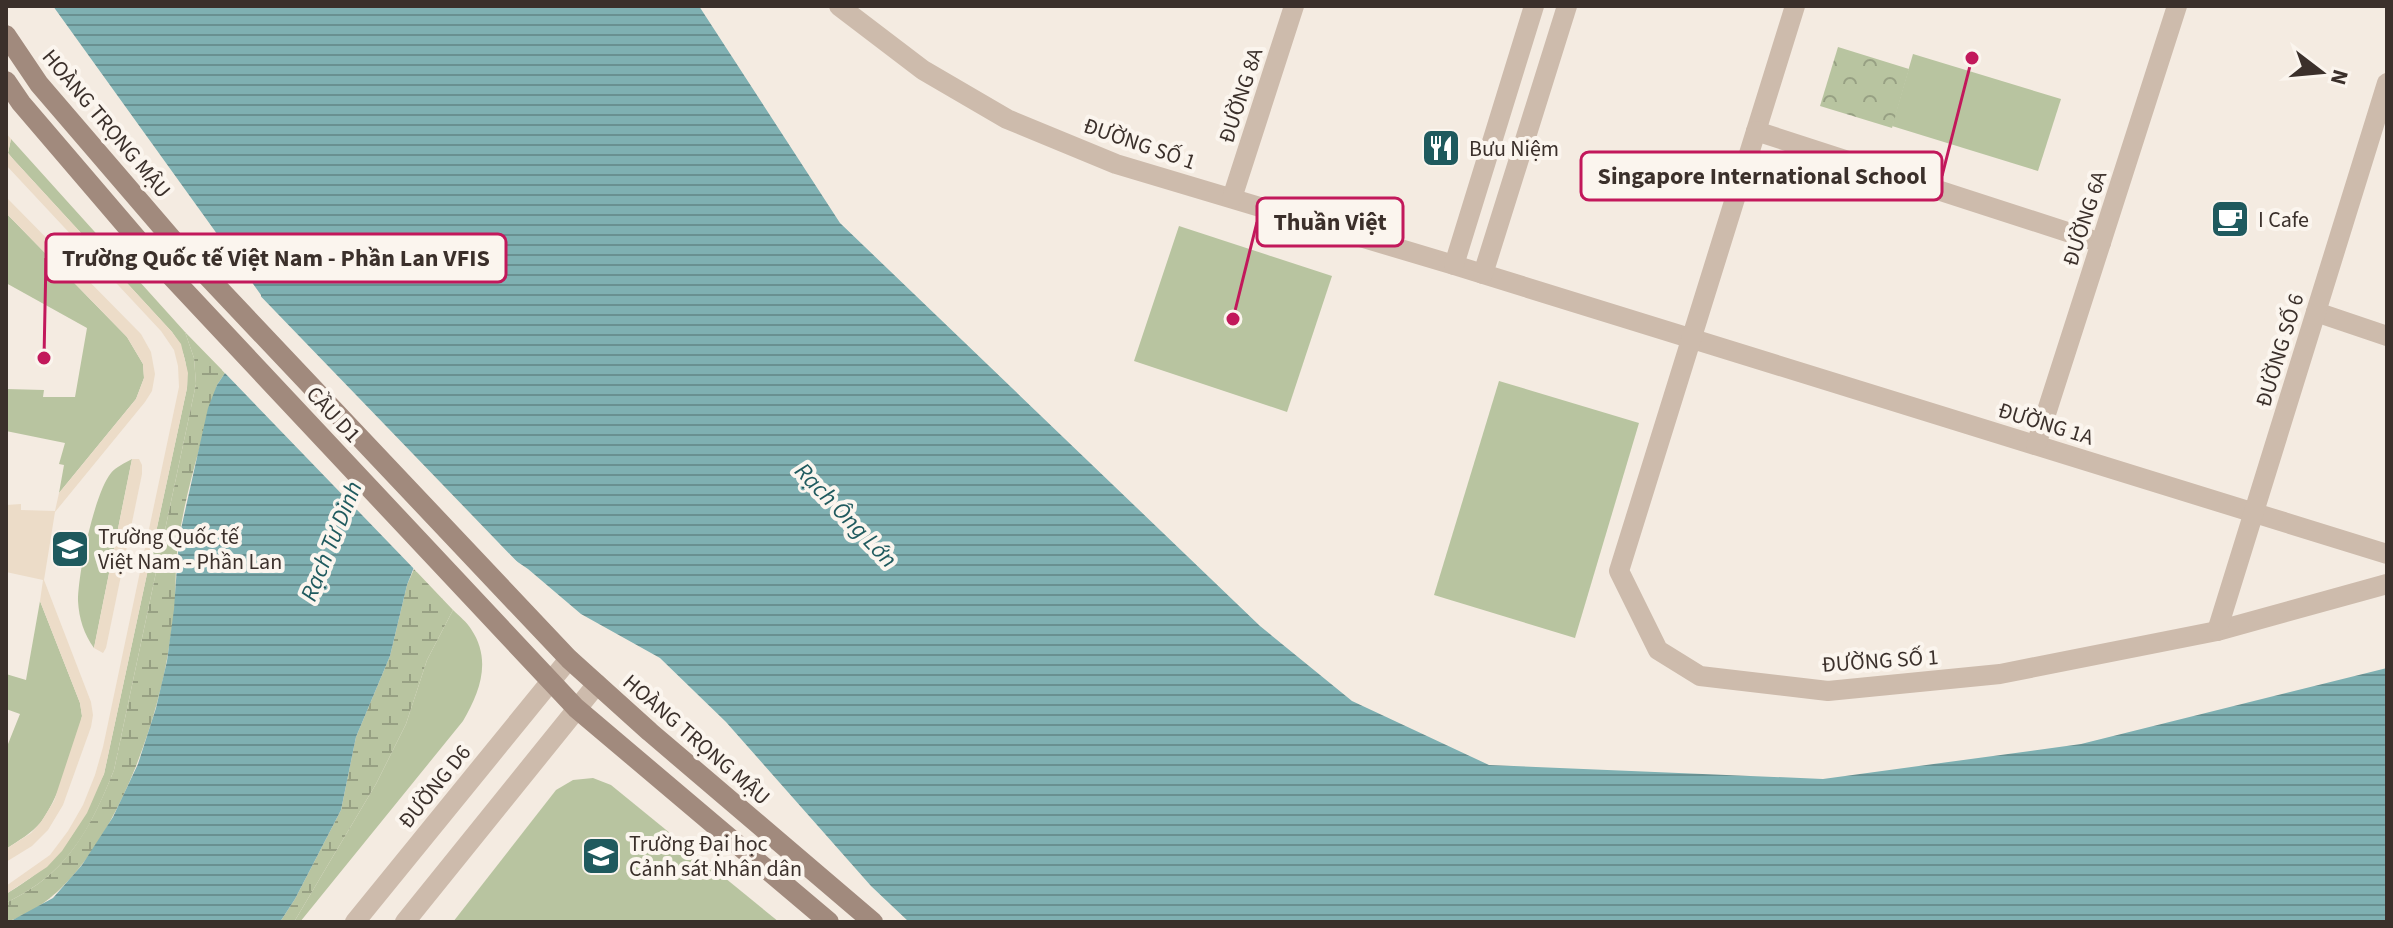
<svg xmlns="http://www.w3.org/2000/svg" width="2393" height="928" font-family="'Source Sans 3',sans-serif">
	<style>
		.grass { fill: #b8c4a0 }
		.wetland { fill: url(#wetland-marsh) }
		.park { fill: url(#park-crowns) }
		.plaza { fill: #ecdcc8 }
		.water { fill: url(#water-rules) }
		.pier { fill: #f4ebe1 }
		.lines { fill: none; stroke-linecap: round; stroke-linejoin: round }
		.minor { stroke: #cdbbac; stroke-width: 20 }
		.tertiary { stroke: #cdbbac; stroke-width: 20 }
		.secondary { stroke: #a18a7d; stroke-width: 20 }
		.labels { text-anchor: middle; stroke-width: 8; stroke-linejoin: round; paint-order: stroke }
		.street-label { font-size: 22px; fill: #3b302b; stroke: #fbf5ee }
		.poi-label { font-size: 22px; fill: #3b302b; stroke: #fbf5ee; text-anchor: start }
		.water-label { font-size: 24px; font-style: italic; fill: #1f5a5e; stroke: #fbf5ee }
		.leader { fill: none; stroke: #c2185b; stroke-width: 3 }
		.callout-dot { fill: #c2185b; stroke: #fbf5ee; stroke-width: 3 }
		.callout { fill: #fbf5ee; stroke: #c2185b; stroke-width: 3 }
		.callout-label { font-size: 24px; text-anchor: middle; font-weight: bold; fill: #3b302b }
	</style>
	<defs>
		<pattern id="wetland-marsh" width="20" height="14" patternUnits="userSpaceOnUse" patternTransform="scale(2)"><rect width="20" height="14" fill="#b8c4a0"/><path d="M1 5h8M5 5V1M11 12h8M15 12V8" fill="none" stroke="#97a083"/></pattern>
		<pattern id="park-crowns" width="20" height="18" patternUnits="userSpaceOnUse" patternTransform="scale(2)"><rect width="20" height="18" fill="#b8c4a0"/><path d="M2 6a3 3 0 1 1 6 0M12 15a3 3 0 1 1 6 0" fill="none" stroke="#97a083"/></pattern>
		<pattern id="water-rules" width="6" height="5" patternUnits="userSpaceOnUse" patternTransform="scale(2)"><rect width="6" height="5" fill="#7fb0b2"/><path d="M0 2.5h6" fill="none" stroke="#699091"/></pattern>
	</defs>
	<rect width="100%" height="100%" fill="#f4ebe1"/>
	<!-- grass -->
	<g class="grass">
		<polygon points="1913,54 2061,99 2038,171 1892,126"/>
		<path d="M11,139L185,332L194,358L196,384L114,770C97,813 77,856 38,884C28,891 17,897 6,903V894C66,858 74,835 104,774L187,388C188,367 185,350 172,332L13,159L8,153Z"/>
		<polygon points="6,213 127,337 143,364 144,378 136,399 59,493 64,465 59,464 65,443 6,431 6,389 44,390 43,397 75,397 87,328 6,283"/>
		<polygon points="1179,226 1332,276 1287,412 1134,361"/>
		<polygon points="1499,381 1639,423 1575,638 1434,595"/>
		<path d="M132,459L94,648C84,634 79,619 78,601C78,574 94,494 111,473C116,467 125,463 132,459Z"/>
		<path d="M40,601L80,703L82,716C76,747 59,797 41,822C32,833 18,841 6,849V749L20,714L6,709V674L26,680Z"/>
		<path d="M453,610C459,616 467,622 471,629C492,660 480,692 463,721L300,922H294L376,784L406,724L427,660Z"/>
		<polygon points="593,778 611,785 779,922 453,922 556,790 573,780"/>
	</g>
	<!-- wetland -->
	<g class="wetland">
		<path d="M185,332L225,373L217,385C204,434 186,489 179,538C175,560 176,583 175,605C173,623 170,641 167,659C152,743 97,896 6,922V903C17,897 28,891 38,884C77,856 97,812 114,770L196,384L194,358Z"/>
		<polygon points="414,569 453,610 427,660 406,724 376,784 294,922 280,922 295,899 341,810 356,737 390,656 407,585"/>
	</g>
	<!-- park -->
	<polygon class="park" points="1838,47 1909,69 1892,128 1820,106"/>
	<!-- plaza -->
	<g class="plaza">
		<polygon points="6,133 11,139 8,153 13,159 172,332 181,344 188,373 187,388 104,774 87,813 62,851 47,867 6,894 6,886 50,855 68,831 83,805 95,775 103,747 179,387 178,366 174,350 161,331 6,165"/>
		<polygon points="6,197 141,334 151,352 155,374 152,391 145,402 55,512 44,580 91,702 93,715 91,727 63,805 48,830 32,846 6,862 6,849 31,833 41,822 54,801 82,716 80,703 40,601 43,580 6,572 6,505 21,504 21,510 55,511 59,493 136,399 144,378 143,364 127,337 6,213"/>
		<polygon points="132,459 139,459 142,465 142,474 106,648 103,653 94,648"/>
	</g>
	<!-- water -->
	<polygon class="water" points="53,6 699,6 840,223 1260,626 1352,701 1489,765 1823,779 2081,744 2387,668 2387,922 909,922 871,886 726,722 660,658 581,614 528,569 485,540 429,529 407,585 390,656 356,737 341,810 295,899 280,922 9,922 53,898 82,865 113,817 138,764 156,708 167,661 174,609 179,538 208,408 217,385 225,373 261,328 261,295"/>
	<!-- pier -->
	<polygon class="pier" points="245,280 527,572 527,573 483,544 444,529 432,532 417,572 222,370 257,327 257,297"/>
	<g class="lines">
		<!-- minor -->
		<g class="minor">
			<polyline points="839,6 923,70 1007,119 1116,164 1454,265 2387,554"/>
			<polyline points="1795,6 1619,571 1658,650 1700,676 1828,691 2000,674 2217,631 2387,584"/>
			<polyline points="1756,131 2101,243"/>
			<polyline points="1232,198 1294,6"/>
			<polyline points="1454,265 1534,6"/>
			<polyline points="1483,274 1567,6"/>
			<polyline points="2316,312 2387,336"/>
			<polyline points="2036,445 2177,6"/>
			<polyline points="2217,631 2387,83"/>
		</g>
		<!-- tertiary -->
		<g class="tertiary">
			<polyline points="355,922 569,659"/>
			<polyline points="405,922 597,684"/>
		</g>
		<!-- secondary -->
		<g class="secondary">
			<polyline points="6,35 39,84 173,240 569,659 650,732 873,922"/>
			<polyline points="6,81 21,103 151,255 576,708 829,922"/>
		</g>
	</g>
	<!-- icons -->
	<defs>
		<symbol id="restaurant-square" viewBox="-11 -11 22 22"><rect x="-9" y="-9" width="18" height="18" rx="4" fill="#1f5a5e" stroke="#fbf5ee"/><path d="M-5-6h1v4h1v-4h1v4h1v-4h1v5L-1.5 .5V6h-2V.5L-5-1ZM5-6V6H3V1.5H1.5Q1.5-4 5-6Z" fill="#fff"/></symbol>
		<symbol id="cafe-square" viewBox="-11 -11 22 22"><rect x="-9" y="-9" width="18" height="18" rx="4" fill="#1f5a5e" stroke="#fbf5ee"/><path d="M-5.5-4.5H6V0H3Q3 3.5 0 3.5H-2.5Q-5.5 3.5-5.5 0ZM3-3.2v2h1.7v-2ZM-6 4.5H4V6H-6Z" fill="#fff"/></symbol>
		<symbol id="school-square" viewBox="-11 -11 22 22"><rect x="-9" y="-9" width="18" height="18" rx="4" fill="#1f5a5e" stroke="#fbf5ee"/><path d="M0-5L7-2L0 1L-7-2ZM-4 1L0 2.5L4 1V4Q0 6-4 4Z" fill="#fff"/></symbol>
		<symbol id="university-square" viewBox="-11 -11 22 22"><rect x="-9" y="-9" width="18" height="18" rx="4" fill="#1f5a5e" stroke="#fbf5ee"/><path d="M0-5L7-2L0 1L-7-2ZM-4 1L0 2.5L4 1V4Q0 6-4 4Z" fill="#fff"/></symbol>
	</defs>
	<g fill-rule="evenodd">
		<use href="#restaurant-square" x="1419" y="126" width="44" height="44"/>
		<use href="#cafe-square" x="2208" y="197" width="44" height="44"/>
		<use href="#school-square" x="48" y="527" width="44" height="44"/>
		<use href="#university-square" x="579" y="834" width="44" height="44"/>
	</g>
	<g class="labels">
		<!-- street labels -->
		<g class="street-label">
			<text transform="translate(1240 95) rotate(-72)" y="8">ĐƯỜNG 8A</text>
			<text transform="translate(107 123) rotate(50)" y="8">HOÀNG TRỌNG MẬU</text>
			<text transform="translate(1140 143) rotate(19)" y="8">ĐƯỜNG SỐ 1</text>
			<text transform="translate(2084 218) rotate(-72)" y="8">ĐƯỜNG 6A</text>
			<text transform="translate(2279 350) rotate(-73)" y="8">ĐƯỜNG SỐ 6</text>
			<text transform="translate(334 414) rotate(47)" y="8">CẦU D1</text>
			<text transform="translate(2046 423) rotate(17)" y="8">ĐƯỜNG 1A</text>
			<text transform="translate(1880 660) rotate(-4)" y="8">ĐƯỜNG SỐ 1</text>
			<text transform="translate(697 739) rotate(41)" y="8">HOÀNG TRỌNG MẬU</text>
			<text transform="translate(434 786) rotate(-51)" y="8">ĐƯỜNG D6</text>
		</g>
		<!-- poi labels -->
		<g class="poi-label">
			<text x="1469" y="156">Bưu Niệm</text>
			<text x="2258" y="227">I Cafe</text>
			<text x="98" y="544">Trường Quốc tế<tspan x="98" dy="25">Việt Nam - Phần Lan</tspan></text>
			<text x="629" y="851">Trường Đại học<tspan x="629" dy="25">Cảnh sát Nhân dân</tspan></text>
		</g>
		<!-- water labels -->
		<g class="water-label">
			<text transform="translate(846 515) rotate(46)" y="8">Rạch Ông Lớn</text>
			<text transform="translate(331 541) rotate(-68)" y="8">Rạch Tư Dinh</text>
		</g>
	</g>
	<!-- callouts -->
	<path class="leader" d="M1972 58L1942 176M1233 319L1257 222M44 358L46 258"/>
	<g class="callout-dot">
		<circle cx="1972" cy="58" r="8"/>
		<circle cx="1233" cy="319" r="8"/>
		<circle cx="44" cy="358" r="8"/>
	</g>
	<g class="callout">
		<rect x="1581" y="152" width="361" height="48" rx="8"/>
		<rect x="1257" y="198" width="146" height="48" rx="8"/>
		<rect x="46" y="234" width="460" height="48" rx="8"/>
	</g>
	<g class="callout-label">
		<text x="1762" y="184">Singapore International School</text>
		<text x="1330" y="230">Thuần Việt</text>
		<text x="276" y="266">Trường Quốc tế Việt Nam - Phần Lan VFIS</text>
	</g>
	<!-- border -->
	<rect width="2393" height="928" fill="none" stroke="#3b302b" stroke-width="16"/>
	<!-- north arrow -->
	<g transform="translate(2321 72) rotate(106)" stroke="#fbf5ee" stroke-width="6" paint-order="stroke">
	<path d="M0-6L14 30L0 20L-14 30Z" fill="#3b302b"/>
	<text y="-12" font-size="22" font-weight="bold" text-anchor="middle" fill="#3b302b">N</text>
	</g>
</svg>
